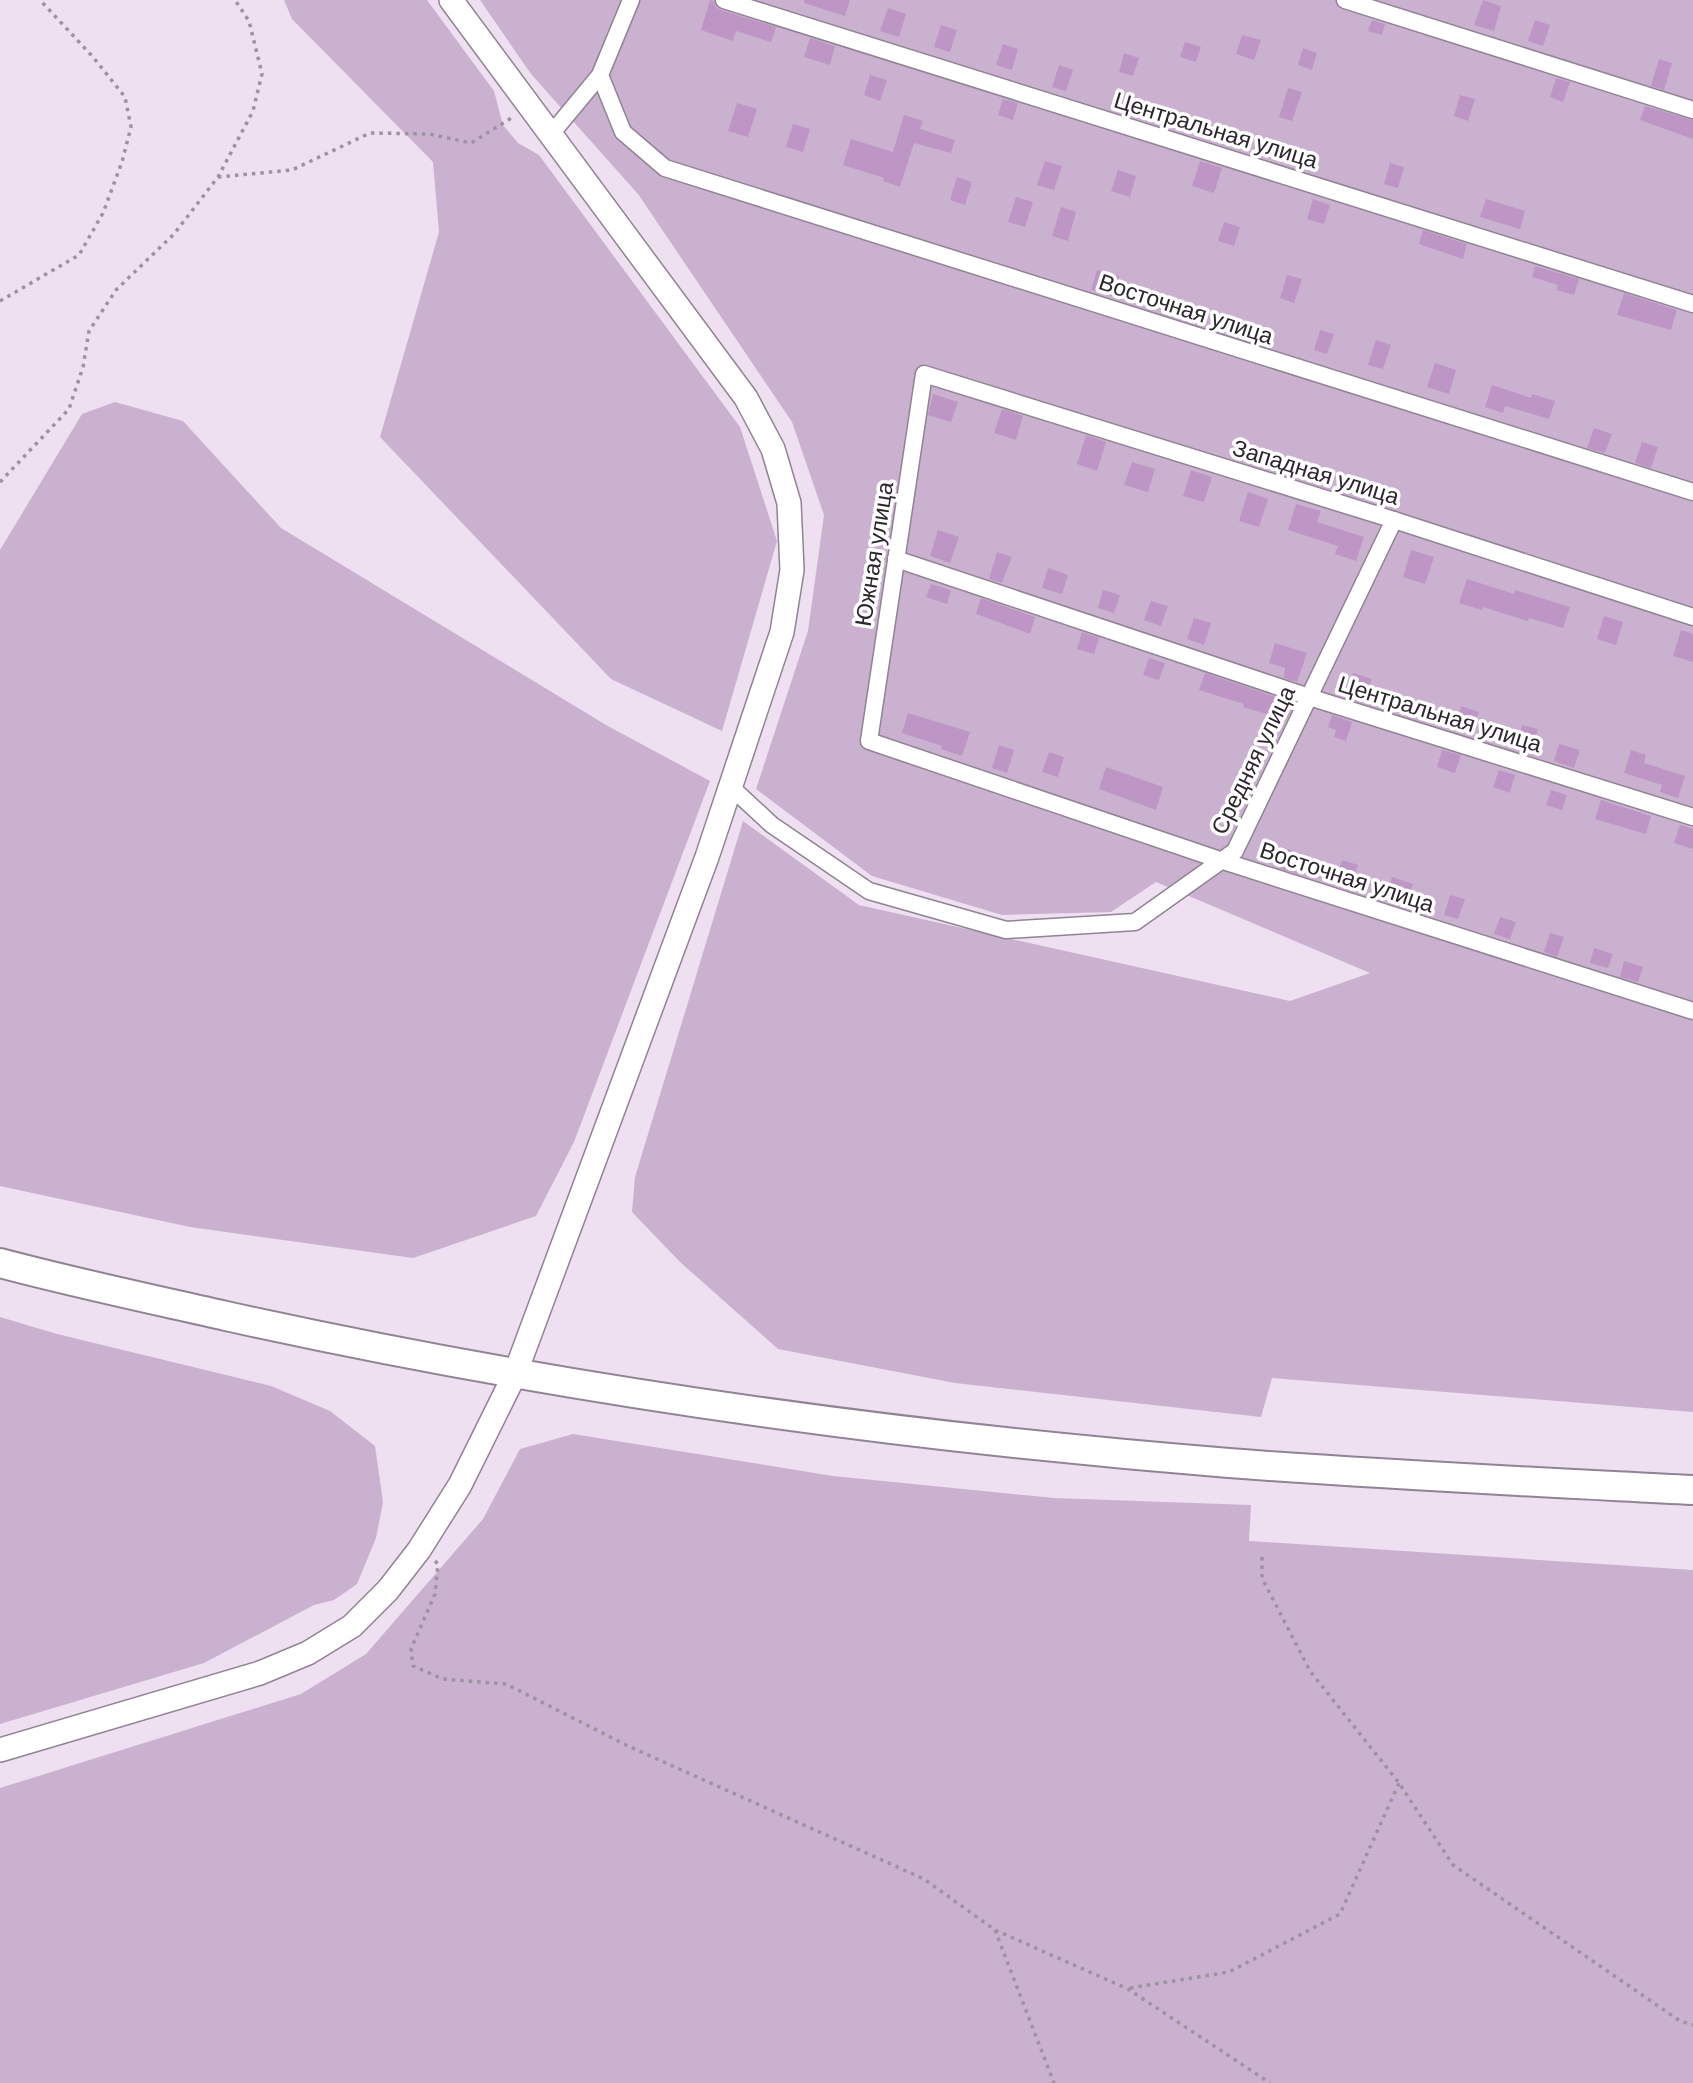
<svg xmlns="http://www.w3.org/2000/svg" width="1693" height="2083" font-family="'DM Sans',sans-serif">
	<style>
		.green { fill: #cbb1d0 }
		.building { fill: #bd96c5 }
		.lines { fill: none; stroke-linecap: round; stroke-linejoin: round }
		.minor-casing { stroke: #908393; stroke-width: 19 }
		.secondary-casing { stroke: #908393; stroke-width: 26 }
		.trunk-casing { stroke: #908393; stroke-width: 32 }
		.path { stroke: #9d929f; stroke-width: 3.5; stroke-dasharray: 3.5 5; stroke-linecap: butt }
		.minor { stroke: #fff; stroke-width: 16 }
		.secondary { stroke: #fff; stroke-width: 23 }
		.trunk { stroke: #fff; stroke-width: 28 }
		.labels { text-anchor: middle; stroke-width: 7; stroke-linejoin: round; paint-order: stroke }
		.street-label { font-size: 23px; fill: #2c262d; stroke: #fff }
	</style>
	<rect width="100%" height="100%" fill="#eedff1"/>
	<!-- green -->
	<g class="green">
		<polygon points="284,0 427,0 494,91 503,125 518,143 539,155 740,427 777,541 722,731 611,679 380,437 439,232 433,162 292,19"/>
		<polygon points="480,0 1693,0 1693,1412 1272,1378 1261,1417 955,1383 778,1349 680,1262 632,1212 635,1177 743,821 859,905 1290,1001 1370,973 1156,882 1111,912 1002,915 872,876 756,789 808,631 824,515 792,422 638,194 531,74"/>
		<polygon points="115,402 183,421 281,528 606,725 710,781 574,1142 536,1216 413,1258 190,1227 0,1186 0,550 82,414"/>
		<polygon points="0,1317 57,1334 271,1386 330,1411 375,1446 383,1502 376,1538 357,1584 334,1600 314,1605 204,1663 0,1724"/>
		<polygon points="573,1434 833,1476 1054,1498 1251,1505 1249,1541 1693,1570 1693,2083 0,2083 0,1788 301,1694 366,1654 483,1519 520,1449"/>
	</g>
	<!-- building -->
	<g class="building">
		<polygon points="710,0 714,1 716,7 721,10 776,27 771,42 736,31 733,41 701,30"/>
		<polygon points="804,0 850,0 845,16 804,3"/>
		<polygon points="1483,0 1501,6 1494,31 1474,25"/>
		<polygon points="888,8 906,14 899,37 880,31"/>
		<polygon points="1372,20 1385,24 1382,35 1368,31"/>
		<polygon points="1535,20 1550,25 1543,46 1528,41"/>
		<polygon points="941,25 957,30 950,52 934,47"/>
		<polygon points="1242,35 1261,40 1254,60 1236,54"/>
		<polygon points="810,38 835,46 830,65 804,57"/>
		<polygon points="1185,42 1201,47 1196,62 1180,57"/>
		<polygon points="1003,44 1018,49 1012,70 996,65"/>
		<polygon points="1303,48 1317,53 1312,70 1298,65"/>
		<polygon points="1124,53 1139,58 1133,76 1119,72"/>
		<polygon points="1659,59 1672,63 1664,90 1651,86"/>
		<polygon points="1059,65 1073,70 1066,91 1052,87"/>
		<polygon points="870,75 887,80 880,101 864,95"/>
		<polygon points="1556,78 1570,82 1563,102 1550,97"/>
		<polygon points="1288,88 1302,92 1292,121 1279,117"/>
		<polygon points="1460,95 1475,99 1468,121 1454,116"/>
		<polygon points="1003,99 1018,103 1013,120 998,115"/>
		<polygon points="737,103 757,109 748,137 728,131"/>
		<polygon points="1645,106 1693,120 1693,139 1640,120"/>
		<polygon points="904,115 923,121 920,129 955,140 951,153 914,143 900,187 883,181 884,178 843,165 851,139 893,152"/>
		<polygon points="793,124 810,129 803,152 786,147"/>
		<polygon points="1045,161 1062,166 1054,190 1037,185"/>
		<polygon points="1200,161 1222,168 1214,193 1192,186"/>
		<polygon points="1390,163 1404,167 1398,188 1384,184"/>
		<polygon points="1118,170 1136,176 1130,197 1111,191"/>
		<polygon points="957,177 972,182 965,205 950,200"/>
		<polygon points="1016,197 1033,202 1025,227 1008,222"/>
		<polygon points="1313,199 1330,205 1324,224 1307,219"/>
		<polygon points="1486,199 1525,211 1520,229 1480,217"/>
		<polygon points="1061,207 1076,212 1068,241 1052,236"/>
		<polygon points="1224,222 1240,227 1234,246 1218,241"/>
		<polygon points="1423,230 1467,244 1463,259 1419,244"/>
		<polygon points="1535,266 1579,279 1574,295 1556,290 1558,285 1532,277"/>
		<polygon points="1097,270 1119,276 1113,296 1091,290"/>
		<polygon points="1287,275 1302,279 1294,303 1280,298"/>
		<polygon points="1624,293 1677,310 1671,330 1617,315"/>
		<polygon points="1320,330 1334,334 1327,354 1314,350"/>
		<polygon points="1376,340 1391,345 1383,369 1368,365"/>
		<polygon points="1435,363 1456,370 1449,394 1427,387"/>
		<polygon points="1492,385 1531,398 1532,394 1555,401 1549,419 1505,406 1503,413 1485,407"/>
		<polygon points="933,394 958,402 951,422 928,415"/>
		<polygon points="1002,409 1023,416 1016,440 994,433"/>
		<polygon points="1594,428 1612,434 1605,453 1587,448"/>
		<polygon points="1086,435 1106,442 1097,471 1077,464"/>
		<polygon points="1642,442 1658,447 1651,468 1635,463"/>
		<polygon points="1132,462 1155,469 1148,492 1124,485"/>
		<polygon points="1191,470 1212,477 1204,502 1183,496"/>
		<polygon points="1248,492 1268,499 1259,527 1239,521"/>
		<polygon points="1296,504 1321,511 1317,522 1364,537 1356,561 1335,554 1338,546 1288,530"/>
		<polygon points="938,530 959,537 950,563 930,556"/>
		<polygon points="1411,550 1434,557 1425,584 1403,577"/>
		<polygon points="997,552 1012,557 1002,583 989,579"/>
		<polygon points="1048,568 1068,575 1062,594 1042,588"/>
		<polygon points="1467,579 1514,594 1515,590 1570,607 1563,628 1529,618 1528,621 1483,607 1482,610 1459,603"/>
		<polygon points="931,584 951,590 947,604 926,597"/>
		<polygon points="1103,590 1120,595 1114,613 1098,608"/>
		<polygon points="981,598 1035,617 1030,634 976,614"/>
		<polygon points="1151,601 1168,606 1161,626 1144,620"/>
		<polygon points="1604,616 1623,622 1616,645 1597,639"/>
		<polygon points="1194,618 1211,623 1204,645 1187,639"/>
		<polygon points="1681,630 1693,634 1693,662 1673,656"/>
		<polygon points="1082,632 1099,638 1094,654 1077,649"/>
		<polygon points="1275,643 1307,653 1297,682 1284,678 1285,668 1269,663"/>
		<polygon points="1149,658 1165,663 1159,680 1143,675"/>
		<polygon points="1205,673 1293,703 1287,720 1243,707 1244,704 1199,690"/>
		<polygon points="1353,673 1372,679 1365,699 1360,697 1359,702 1346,697"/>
		<polygon points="1461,706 1479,712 1473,729 1456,724"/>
		<polygon points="908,713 970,732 962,756 941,749 942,746 902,733"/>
		<polygon points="1332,715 1352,722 1346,741 1334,737 1336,730 1328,727"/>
		<polygon points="1522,725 1538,729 1531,749 1517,744"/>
		<polygon points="1559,744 1580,750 1574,768 1554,761"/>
		<polygon points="999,745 1014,750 1007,773 992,768"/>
		<polygon points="1442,750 1461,755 1455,773 1437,767"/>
		<polygon points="1631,750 1646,755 1644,763 1685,776 1678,798 1660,792 1662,785 1624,773"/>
		<polygon points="1049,752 1064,757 1058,777 1042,772"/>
		<polygon points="1106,767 1163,787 1156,810 1099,789"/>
		<polygon points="1499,770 1515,775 1510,793 1493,787"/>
		<polygon points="1551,790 1567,795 1562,810 1546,805"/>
		<polygon points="1601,800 1651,816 1646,834 1595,819"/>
		<polygon points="1680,825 1693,829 1693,849 1674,843"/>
		<polygon points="1285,848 1305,855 1299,874 1278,868"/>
		<polygon points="1342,860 1358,865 1351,889 1335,884"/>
		<polygon points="1392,877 1413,884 1405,907 1385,901"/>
		<polygon points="1450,895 1465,899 1458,919 1444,915"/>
		<polygon points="1500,917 1516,922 1510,939 1494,934"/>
		<polygon points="1550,933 1564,937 1557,957 1544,952"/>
		<polygon points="1594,948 1613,954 1608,968 1590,963"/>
		<polygon points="1624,961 1643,967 1638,982 1620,977"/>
	</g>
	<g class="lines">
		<defs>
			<g id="minor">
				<polyline points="631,0 600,75 623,132 665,168 1693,492"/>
				<polyline points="724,0 1693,304"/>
				<polyline points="1345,0 1693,110"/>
				<polyline points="552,133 600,75"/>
				<polyline points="896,559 1309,697 1693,817"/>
				<polyline points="1693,617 1394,520 924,374 869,741 1223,861 1693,1011"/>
				<polyline points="732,788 772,825 869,891 1006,930 1135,922 1235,851 1394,520"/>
			</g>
			<polyline id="secondary" points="0,1750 260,1673 308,1653 352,1626 388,1590 419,1550 460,1485 515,1374 707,857 782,632 792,570 789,503 773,449 746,398 451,0"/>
			<path id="trunk" d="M0,1263C75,1283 151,1299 226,1316C556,1389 892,1436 1229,1463C1384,1475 1538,1482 1693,1490"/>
		</defs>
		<!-- minor casing -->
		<use href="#minor" class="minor-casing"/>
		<!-- secondary casing -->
		<use href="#secondary" class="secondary-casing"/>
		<!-- trunk casing -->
		<use href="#trunk" class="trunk-casing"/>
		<!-- path -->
		<g class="path">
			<polyline points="218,177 292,170 370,133 429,134 471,143 513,117"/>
			<polyline points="0,301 79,255 103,213 122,162 131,127 125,97 93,57 40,0"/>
			<polyline points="0,482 69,409 83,367 89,331 116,290 174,234 218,177 253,111 262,74 249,21 235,0"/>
			<polyline points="1262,1557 1262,1578 1310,1671 1399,1783 1453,1865 1680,2021 1693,2025"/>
			<polyline points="435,1561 438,1564 435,1594 411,1649 413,1666 443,1679 506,1684 626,1745 924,1879 995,1930 1128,1989 1270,2083"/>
			<polyline points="995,1930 1054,2083"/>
			<polyline points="1130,1988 1229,1972 1340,1914 1399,1783"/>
		</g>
		<!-- minor -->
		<use href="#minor" class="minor"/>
		<!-- secondary -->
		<use href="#secondary" class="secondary"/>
		<!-- trunk -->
		<use href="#trunk" class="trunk"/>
	</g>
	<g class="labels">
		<!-- street labels -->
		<g class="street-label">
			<text transform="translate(1216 130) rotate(17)" y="8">Центральная улица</text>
			<text transform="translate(1186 309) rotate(18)" y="8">Восточная улица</text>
			<text transform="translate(1316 472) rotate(17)" y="8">Западная улица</text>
			<text transform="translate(874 554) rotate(-81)" y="8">Южная улица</text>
			<text transform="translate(1440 714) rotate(17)" y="8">Центральная улица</text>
			<text transform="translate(1253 760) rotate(-64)" y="8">Средняя улица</text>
			<text transform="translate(1347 877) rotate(18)" y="8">Восточная улица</text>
		</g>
	</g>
</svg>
